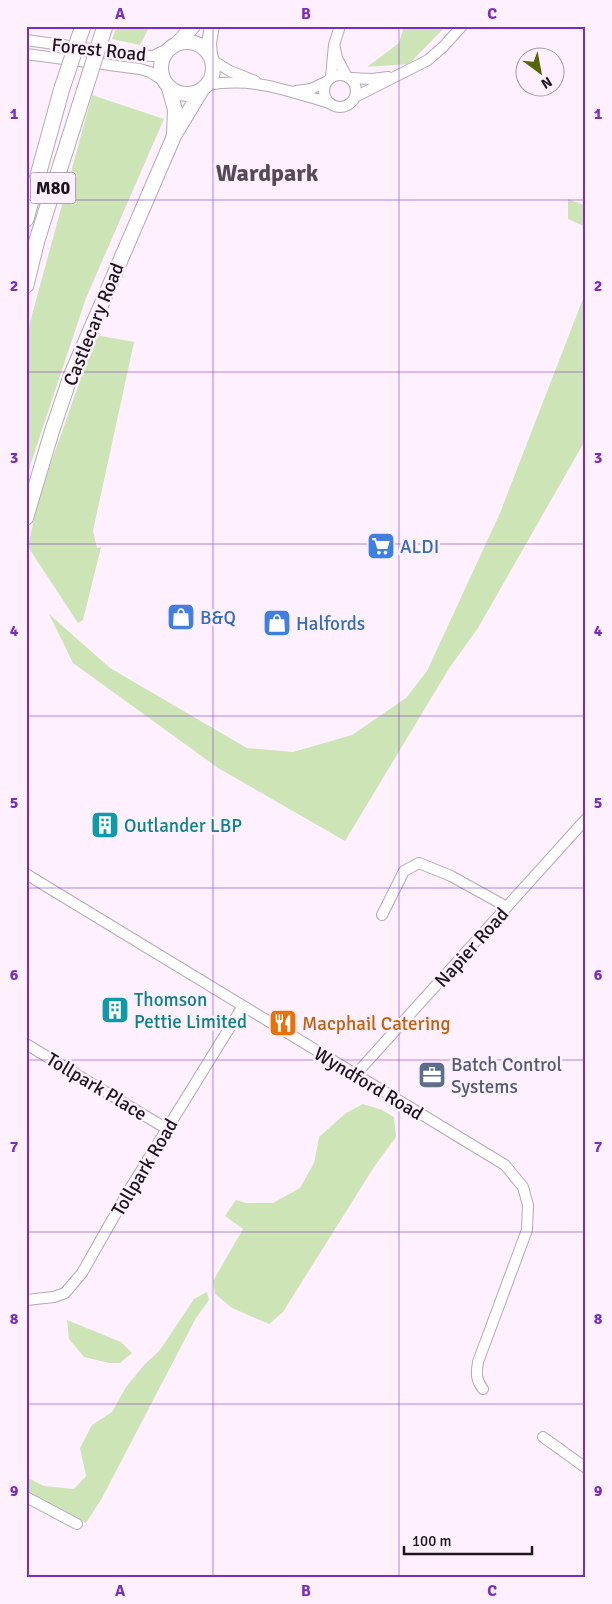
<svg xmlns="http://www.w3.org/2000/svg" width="612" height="1604" font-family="Signika,sans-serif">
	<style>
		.green { fill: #cde5b6 }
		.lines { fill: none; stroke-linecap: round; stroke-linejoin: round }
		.minor-casing { stroke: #b5a9b5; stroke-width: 12 }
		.major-casing { stroke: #b5a9b5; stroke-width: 16 }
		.highway-casing { stroke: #b5a9b5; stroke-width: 17 }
		.minor { stroke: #fff; stroke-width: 10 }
		.major { stroke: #fff; stroke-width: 14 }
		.highway { stroke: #fff; stroke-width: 15 }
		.highway-bridge-casing { stroke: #b5a9b5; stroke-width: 17; stroke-linecap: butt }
		.highway-bridge { stroke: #fff; stroke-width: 15 }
		.grid { fill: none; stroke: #7b2cbf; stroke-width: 1; stroke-opacity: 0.55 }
		.labels { text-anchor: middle; stroke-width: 5; stroke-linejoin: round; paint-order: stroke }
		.shield { fill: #fef0fe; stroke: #5f575f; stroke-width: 1 }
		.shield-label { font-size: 18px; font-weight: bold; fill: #1b161b }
		.street-label { font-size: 19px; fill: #1b161b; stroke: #fef0fe }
		.shop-label { font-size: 19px; fill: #366cbe; stroke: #fef0fe; text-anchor: start }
		.culture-label { font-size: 19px; fill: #0d838f; stroke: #fef0fe; text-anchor: start }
		.food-label { font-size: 19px; fill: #c56008; stroke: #fef0fe; text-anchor: start }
		.service-label { font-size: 19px; fill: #4e5e75; stroke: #fef0fe; text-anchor: start }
		.district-label { font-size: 24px; font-weight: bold; fill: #554a55; stroke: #fef0fe }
		.neatline { fill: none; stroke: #7b2cbf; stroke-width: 2 }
		.grid-label { font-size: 16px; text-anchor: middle; font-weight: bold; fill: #7b2cbf }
	</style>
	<rect width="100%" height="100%" fill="#fef0fe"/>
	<!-- green -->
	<g class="green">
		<polygon points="117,26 150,26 140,45 112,39"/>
		<polygon points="404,26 446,26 409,64 367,67 399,43"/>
		<polygon points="92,95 164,119 86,298 26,478 26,337"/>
		<polygon points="568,199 586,206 586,227 568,219"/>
		<polygon points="586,291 586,439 478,628 450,667 345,841 218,768 73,663 49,614 110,668 247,748 293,752 352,735 406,698 427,671 500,513"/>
		<polygon points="96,335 134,342 93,531 97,548 101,547 83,620 78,623 28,547 38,500"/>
		<polygon points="363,1104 382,1110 394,1117 396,1137 374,1167 283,1312 269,1324 232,1308 215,1294 213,1281 243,1229 225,1216 236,1200 246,1203 273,1203 300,1188 314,1163 319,1137 346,1113"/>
		<polygon points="207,1292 209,1300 196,1318 102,1498 86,1523 26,1491 26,1477 44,1486 74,1489 86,1476 80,1448 92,1425 112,1412 126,1387 145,1364 160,1350 194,1299"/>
		<polygon points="67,1320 121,1342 132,1353 120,1363 109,1363 84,1357 69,1339"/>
	</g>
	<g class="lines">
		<defs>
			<g id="minor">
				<polyline points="26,40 134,55 153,56 170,48"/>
				<polyline points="335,48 337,58 346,75"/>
				<polyline points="26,54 140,69 150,72 164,81"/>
				<polyline points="212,60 230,71 255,81"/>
				<circle cx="340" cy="91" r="16"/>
				<polyline points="331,77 334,45 340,26"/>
				<polyline points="350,78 372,79 388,77"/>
				<path d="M207,85C254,77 285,90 329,103"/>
				<polyline points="296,91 311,89 326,82"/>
				<polyline points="355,97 428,60 443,47 462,26"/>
				<path d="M26,874L505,1165L523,1187L528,1205L527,1230L478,1362C476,1374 476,1380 483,1389"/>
				<polyline points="382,915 404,871 419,863 451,876 507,907"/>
				<polyline points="26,1044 167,1129"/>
				<polyline points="356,1074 586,819"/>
				<polyline points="26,1300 54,1297 65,1293 82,1273 128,1192 243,1006"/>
				<polyline points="543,1437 586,1468"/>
				<polyline points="26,1497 77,1524"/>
			</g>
			<g id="major">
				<circle cx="187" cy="68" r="26"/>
				<polyline points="178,43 193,26"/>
				<polyline points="210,55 209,43 212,26"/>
				<polyline points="169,88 175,110 174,134"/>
				<polyline points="26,518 52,431 71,375 174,136 201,91"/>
			</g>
			<g id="highway">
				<polyline points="26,219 62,88"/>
				<polyline points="26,285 37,240 84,92"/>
			</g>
		</defs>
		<!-- minor casing -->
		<use href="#minor" class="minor-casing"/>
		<!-- major casing -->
		<use href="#major" class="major-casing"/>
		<!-- highway casing -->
		<use href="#highway" class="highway-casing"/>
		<!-- minor -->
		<use href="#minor" class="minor"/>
		<!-- major -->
		<use href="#major" class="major"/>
		<!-- highway -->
		<use href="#highway" class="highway"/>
		<defs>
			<g id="highway-bridge">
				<polyline points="62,88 83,26"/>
				<polyline points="84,92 105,26"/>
			</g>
		</defs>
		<!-- highway-bridge casing -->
		<use href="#highway-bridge" class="highway-bridge-casing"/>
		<!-- highway-bridge -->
		<use href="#highway-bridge" class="highway-bridge"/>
	</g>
	<!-- grid -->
	<path class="grid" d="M213,26V1578M399,26V1578M26,200H586M26,372H586M26,544H586M26,716H586M26,888H586M26,1060H586M26,1232H586M26,1404H586"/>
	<!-- icons -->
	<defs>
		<symbol id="supermarket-square" viewBox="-11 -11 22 22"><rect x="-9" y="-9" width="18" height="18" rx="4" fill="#3f7fe0" stroke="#fef0fe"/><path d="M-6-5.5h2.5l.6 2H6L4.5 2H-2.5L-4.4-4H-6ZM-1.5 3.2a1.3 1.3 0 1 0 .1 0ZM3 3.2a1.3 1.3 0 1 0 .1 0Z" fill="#fff"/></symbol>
		<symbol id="shop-square" viewBox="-11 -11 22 22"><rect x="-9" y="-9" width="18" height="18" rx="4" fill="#3f7fe0" stroke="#fef0fe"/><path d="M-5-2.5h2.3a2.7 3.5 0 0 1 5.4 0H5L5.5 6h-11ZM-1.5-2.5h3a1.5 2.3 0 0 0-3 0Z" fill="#fff"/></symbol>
		<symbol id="building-square" viewBox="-11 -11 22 22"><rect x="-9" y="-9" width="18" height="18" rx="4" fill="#0f9aa8" stroke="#fef0fe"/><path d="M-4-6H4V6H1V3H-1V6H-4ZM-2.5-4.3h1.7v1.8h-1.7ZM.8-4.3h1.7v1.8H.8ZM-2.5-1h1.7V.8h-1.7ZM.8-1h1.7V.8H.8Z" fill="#fff"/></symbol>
		<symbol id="restaurant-square" viewBox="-11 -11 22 22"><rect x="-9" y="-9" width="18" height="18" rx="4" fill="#e8710a" stroke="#fef0fe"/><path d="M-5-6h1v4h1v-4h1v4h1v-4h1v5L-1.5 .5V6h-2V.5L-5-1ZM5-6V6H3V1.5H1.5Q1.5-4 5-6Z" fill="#fff"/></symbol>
		<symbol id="office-square" viewBox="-11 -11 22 22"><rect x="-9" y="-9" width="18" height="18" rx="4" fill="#5c6f8a" stroke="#fef0fe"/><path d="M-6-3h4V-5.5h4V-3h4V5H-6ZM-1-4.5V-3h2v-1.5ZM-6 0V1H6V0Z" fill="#fff"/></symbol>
	</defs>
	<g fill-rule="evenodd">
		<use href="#supermarket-square" x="365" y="530" width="32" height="32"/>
		<use href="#shop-square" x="165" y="601" width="32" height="32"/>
		<use href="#shop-square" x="261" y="607" width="32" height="32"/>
		<use href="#building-square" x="89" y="809" width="32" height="32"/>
		<use href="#building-square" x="99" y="994" width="32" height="32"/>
		<use href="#restaurant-square" x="267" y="1007" width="32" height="32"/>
		<use href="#office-square" x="416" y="1059" width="32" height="32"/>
	</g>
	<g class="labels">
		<!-- shield labels -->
		<rect class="shield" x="30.5" y="172.5" width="45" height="31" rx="4"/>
		<g class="shield-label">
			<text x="53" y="194">M80</text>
		</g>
		<!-- street labels -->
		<g class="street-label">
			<text transform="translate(99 49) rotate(6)" y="7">Forest Road</text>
			<text transform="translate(93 324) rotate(-68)" y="7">Castlecary Road</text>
			<text transform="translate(471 947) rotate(-48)" y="7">Napier Road</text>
			<text transform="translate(369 1083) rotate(31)" y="7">Wyndford Road</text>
			<text transform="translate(97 1086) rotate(31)" y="7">Tollpark Place</text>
			<text transform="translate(144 1167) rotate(-59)" y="7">Tollpark Road</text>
		</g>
		<!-- shop labels -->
		<g class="shop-label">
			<text x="400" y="553">ALDI</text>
			<text x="200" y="624">B&amp;Q</text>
			<text x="296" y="630">Halfords</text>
		</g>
		<!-- culture labels -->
		<g class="culture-label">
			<text x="124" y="832">Outlander LBP</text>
			<text x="134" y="1006">Thomson<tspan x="134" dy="22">Pettie Limited</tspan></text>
		</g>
		<!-- food labels -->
		<g class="food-label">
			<text x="302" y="1030">Macphail Catering</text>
		</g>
		<!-- service labels -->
		<g class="service-label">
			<text x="451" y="1071">Batch Control<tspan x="451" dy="22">Systems</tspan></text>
		</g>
		<!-- district labels -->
		<g class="district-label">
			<text x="267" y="181">Wardpark</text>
		</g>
	</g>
	<!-- border -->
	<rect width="612" height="1604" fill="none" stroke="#fef0fe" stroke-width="55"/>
	<!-- north arrow -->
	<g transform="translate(540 72) rotate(148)"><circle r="24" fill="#fef0fe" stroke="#a399a3"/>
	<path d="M0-4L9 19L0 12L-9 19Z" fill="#586509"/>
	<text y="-8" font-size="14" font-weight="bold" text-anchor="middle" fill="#1b161b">N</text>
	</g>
	<!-- scale -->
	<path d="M404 1546v8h128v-8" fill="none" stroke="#1b161b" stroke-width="2.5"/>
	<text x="412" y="1546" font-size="15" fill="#1b161b" stroke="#fef0fe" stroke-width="4" paint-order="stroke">100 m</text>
	<rect x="28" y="28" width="556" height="1548" class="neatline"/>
	<g class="grid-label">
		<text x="120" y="19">A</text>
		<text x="306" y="19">B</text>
		<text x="492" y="19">C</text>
		<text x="14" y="119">1</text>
		<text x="598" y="119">1</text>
		<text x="14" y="291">2</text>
		<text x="598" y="291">2</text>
		<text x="14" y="463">3</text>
		<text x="598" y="463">3</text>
		<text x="14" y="636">4</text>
		<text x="598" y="636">4</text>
		<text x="14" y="808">5</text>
		<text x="598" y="808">5</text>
		<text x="14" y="980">6</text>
		<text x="598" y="980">6</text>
		<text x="14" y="1152">7</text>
		<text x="598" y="1152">7</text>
		<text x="14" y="1324">8</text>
		<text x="598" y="1324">8</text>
		<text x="14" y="1496">9</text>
		<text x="598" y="1496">9</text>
		<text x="120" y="1596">A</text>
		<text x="306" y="1596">B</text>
		<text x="492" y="1596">C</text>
	</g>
</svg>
